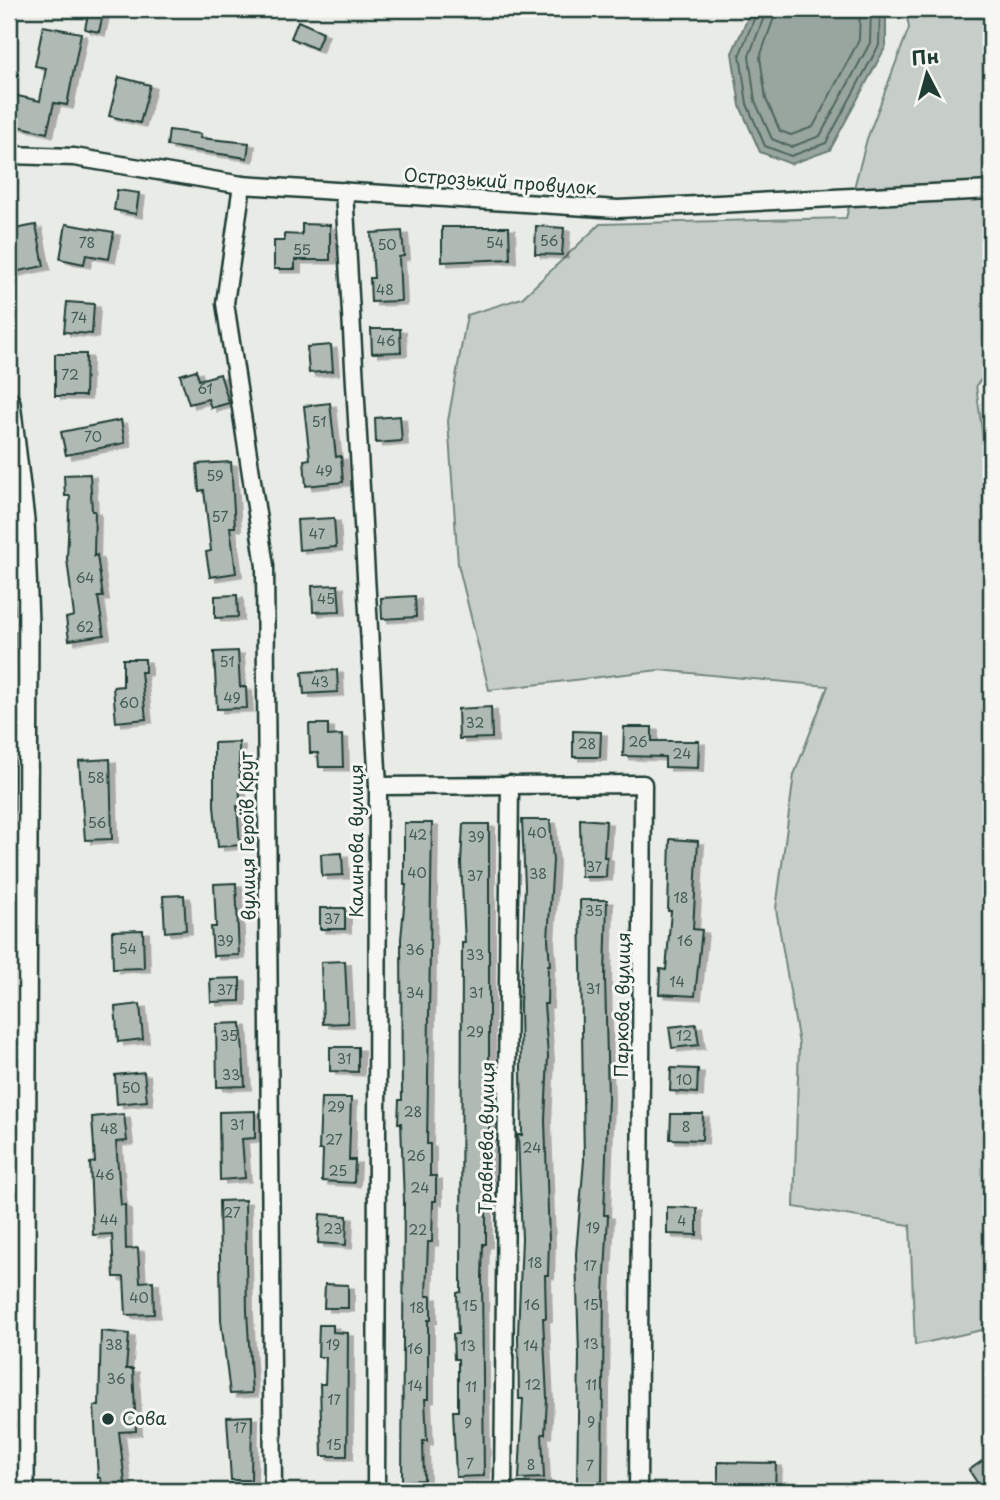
<svg xmlns="http://www.w3.org/2000/svg" width="1000" height="1500" font-family="'Playpen Sans',sans-serif">
	<style>
		.green { fill: #c7cec9; stroke: #73867e; stroke-width: 2 }
		.water { fill: #99a6a0; stroke: #687c75; stroke-width: 2 }
		.lines { fill: none; stroke-linecap: round; stroke-linejoin: round }
		.shore { stroke: #50675f; stroke-width: 2 }
		.building { fill: #b0bab5; stroke: #1f3d34; stroke-width: 2; filter: url(#shadow) }
		.minor-casing { stroke: #1f3d34; stroke-width: 21 }
		.major-casing { stroke: #1f3d34; stroke-width: 26 }
		.minor { stroke: #f6f6f2; stroke-width: 16 }
		.major { stroke: #f6f6f2; stroke-width: 21 }
		.poi-dot { fill: #1f3d34; stroke: #f6f6f2; stroke-width: 2.5 }
		.labels { text-anchor: middle; stroke-width: 6; stroke-linejoin: round; paint-order: stroke }
		.number-label { font-size: 14px; fill: #435c54 }
		.street-label { font-size: 18px; fill: #1f3d34; stroke: #f6f6f2 }
		.poi-label { font-size: 18px; fill: #1f3d34; stroke: #f6f6f2; text-anchor: start }
	</style>
	<defs>
		<filter id="shadow"><feDropShadow dx="6" dy="3.5" stdDeviation="0" flood-color="#0004"/></filter>
	</defs>
	<rect width="100%" height="100%" fill="#e9ebe7"/>
	<filter id="ink" filterUnits="userSpaceOnUse"><feTurbulence type="fractalNoise" baseFrequency=".0143" numOctaves="2"/><feDisplacementMap in="SourceGraphic" scale="14" xChannelSelector="R" yChannelSelector="G"/><feConvolveMatrix kernelMatrix="1 2 1 2 8 2 1 2 1" color-interpolation-filters="sRGB"/></filter>
	<g filter="url(#ink)">
		<!-- green -->
		<polygon class="green" points="906,9 991,9 991,370 976,385 991,500 991,1328 915,1345 910,1225 794,1207 799,1044 776,909 794,775 828,686 659,670 489,690 458,564 448,421 467,315 522,298 600,224 846,218 867,139 909,28"/>
		<!-- water -->
		<polygon class="water" points="752,9 886,9 886,46 830,150 791,164 760,152 740,106 732,53"/>
		<g class="lines">
			<!-- shore -->
			<g class="shore">
				<polyline points="758,9 740,54 747,104 765,146 791,156 826,143 879,45 880,9"/>
				<polyline points="767,9 749,56 755,101 772,139 791,147 820,136 870,43 871,9"/>
				<polyline points="777,9 760,57 766,99 780,131 791,135 813,127 859,40 860,9"/>
			</g>
		</g>
		<!-- building -->
		<g class="building">
			<polygon points="89,9 104,9 99,32 85,29"/>
			<polygon points="298,21 323,32 316,49 291,38"/>
			<polygon points="43,26 81,33 67,105 54,103 47,133 9,124 9,94 40,101 46,68 35,66"/>
			<polygon points="119,77 150,85 140,123 109,116"/>
			<polygon points="169,130 201,134 200,138 249,143 247,158 167,146"/>
			<polygon points="117,190 139,193 136,214 114,210"/>
			<polygon points="66,224 114,232 109,259 86,255 84,264 60,259"/>
			<polygon points="302,224 330,225 330,260 295,260 295,269 274,269 274,241 284,241 284,234 302,235"/>
			<polygon points="36,225 44,266 9,273 9,230"/>
			<polygon points="536,226 564,228 562,255 535,254"/>
			<polygon points="442,227 509,227 510,259 442,262"/>
			<polygon points="402,231 404,256 399,257 401,301 371,302 370,278 374,278 371,233"/>
			<polygon points="67,302 94,304 92,334 64,332"/>
			<polygon points="371,329 400,329 401,352 372,353"/>
			<polygon points="331,345 333,371 309,373 307,347"/>
			<polygon points="55,354 86,354 85,396 55,396"/>
			<polygon points="196,370 199,380 220,374 229,403 211,408 208,399 189,404 180,375"/>
			<polygon points="330,403 336,457 341,456 343,482 306,486 304,460 310,459 304,406"/>
			<polygon points="400,416 402,441 376,443 375,418"/>
			<polygon points="121,420 125,443 66,455 61,432"/>
			<polygon points="231,462 235,527 230,527 236,573 210,577 206,552 211,551 204,490 199,491 197,464"/>
			<polygon points="90,474 92,511 95,511 94,556 97,555 103,597 98,597 104,635 69,640 66,618 74,616 67,559 70,496 65,496 64,475"/>
			<polygon points="334,518 336,547 299,550 297,520"/>
			<polygon points="338,585 340,611 313,612 312,586"/>
			<polygon points="237,595 238,617 215,618 215,596"/>
			<polygon points="415,596 416,617 382,619 381,598"/>
			<polygon points="238,651 240,687 246,687 247,708 217,709 214,652"/>
			<polygon points="123,659 145,659 145,672 141,672 146,719 116,722 113,687 123,686"/>
			<polygon points="337,670 338,692 304,694 302,672"/>
			<polygon points="491,707 492,738 459,739 458,709"/>
			<polygon points="309,724 328,724 328,736 342,735 343,767 319,767 318,753 310,753"/>
			<polygon points="624,727 652,727 652,741 699,741 698,768 665,767 665,757 623,756"/>
			<polygon points="573,731 601,732 600,757 573,757"/>
			<polygon points="239,742 240,806 237,806 240,845 218,847 214,806 214,743"/>
			<polygon points="110,759 112,839 85,840 79,761"/>
			<polygon points="580,819 606,821 604,857 607,857 606,877 581,877"/>
			<polygon points="522,820 550,820 553,861 548,939 550,965 548,965 547,1004 544,1004 548,1056 545,1120 549,1241 548,1275 545,1275 546,1318 543,1318 547,1398 545,1434 542,1434 544,1478 519,1479 523,1399 519,1399 518,1334 522,1239 518,1135 522,1135 520,1004 525,886"/>
			<polygon points="404,823 432,823 427,1144 430,1144 430,1176 436,1176 436,1201 433,1201 432,1242 428,1242 426,1296 431,1296 431,1320 428,1320 428,1399 425,1399 427,1441 423,1441 424,1480 402,1481 404,1201 401,1123 398,1123 399,1100 402,1100 401,939 406,885 404,885"/>
			<polygon points="463,824 489,824 489,1206 486,1206 486,1244 483,1244 482,1276 484,1476 456,1477 453,1411 458,1411 458,1359 454,1359 453,1334 458,1334 457,1293 461,1292 462,943 465,943 461,863"/>
			<polygon points="670,839 698,841 693,929 702,930 695,996 659,994 660,969 666,970 671,911 668,911"/>
			<polygon points="342,853 343,875 322,876 321,854"/>
			<polygon points="236,883 239,955 213,956 211,927 216,927 214,884"/>
			<polygon points="184,895 186,930 165,932 163,896"/>
			<polygon points="580,900 607,900 605,978 608,1098 604,1215 608,1215 604,1294 602,1482 577,1482 579,1355 576,1254 584,1160"/>
			<rect x="320" y="908" width="25" height="21"/>
			<polygon points="143,930 144,968 113,969 112,931"/>
			<polygon points="345,961 348,1023 323,1024 321,962"/>
			<polygon points="240,978 240,1001 211,1002 210,979"/>
			<polygon points="140,1004 143,1039 118,1042 115,1007"/>
			<polygon points="241,1023 245,1086 217,1087 216,1024"/>
			<polygon points="696,1024 699,1045 672,1048 669,1027"/>
			<polygon points="330,1047 358,1047 358,1072 330,1071"/>
			<polygon points="671,1068 698,1069 697,1093 670,1091"/>
			<polygon points="144,1072 147,1101 117,1104 115,1075"/>
			<polygon points="321,1098 351,1098 349,1160 355,1160 354,1183 322,1181 323,1150 319,1150"/>
			<polygon points="255,1111 255,1138 242,1139 245,1178 220,1180 219,1112"/>
			<polygon points="124,1114 127,1141 116,1142 121,1205 125,1205 126,1249 138,1248 140,1282 153,1281 154,1314 126,1315 124,1277 114,1277 112,1234 93,1235 90,1163 95,1162 92,1117"/>
			<polygon points="671,1114 703,1114 702,1140 670,1139"/>
			<polygon points="245,1200 247,1311 252,1393 230,1394 221,1320 219,1201"/>
			<polygon points="667,1207 697,1208 697,1235 667,1234"/>
			<polygon points="320,1214 347,1216 346,1245 318,1243"/>
			<polygon points="325,1284 348,1285 348,1308 324,1308"/>
			<polygon points="319,1325 333,1325 333,1332 348,1333 347,1456 322,1456 320,1384 325,1384 326,1357 318,1357"/>
			<polygon points="101,1331 129,1334 126,1369 133,1369 136,1431 119,1432 126,1491 102,1491 101,1478 98,1478 94,1406 99,1406"/>
			<polygon points="252,1416 251,1480 231,1480 227,1417"/>
			<polygon points="991,1455 991,1483 982,1490 969,1470"/>
			<polygon points="718,1462 776,1463 775,1490 718,1489"/>
		</g>
		<g class="lines">
			<defs>
				<g id="minor">
					<polyline points="9,155 74,157 242,185 618,209 991,190"/>
					<polyline points="242,185 225,303 265,566 273,1491"/>
					<polyline points="344,191 378,786 376,1491"/>
					<polyline points="9,623 27,623"/>
					<polyline points="378,786 643,784 638,1491"/>
					<polyline points="503,1491 510,784"/>
				</g>
				<polyline id="major" points="9,403 23,520 27,623 23,1491"/>
			</defs>
			<!-- minor casing -->
			<use href="#minor" class="minor-casing"/>
			<!-- major casing -->
			<use href="#major" class="major-casing"/>
			<!-- minor -->
			<use href="#minor" class="minor"/>
			<!-- major -->
			<use href="#major" class="major"/>
		</g>
	</g>
	<!-- markers -->
	<circle class="poi-dot" cx="108" cy="1419" r="7"/>
	<g class="labels">
		<!-- number labels -->
		<g class="number-label">
			<text x="549" y="246">56</text>
			<text x="87" y="248">78</text>
			<text x="495" y="248">54</text>
			<text x="387" y="250">50</text>
			<text x="302" y="255">55</text>
			<text x="385" y="295">48</text>
			<text x="79" y="323">74</text>
			<text x="386" y="346">46</text>
			<text x="70" y="380">72</text>
			<text x="205" y="394">61</text>
			<text x="319" y="427">51</text>
			<text x="93" y="442">70</text>
			<text x="324" y="476">49</text>
			<text x="215" y="481">59</text>
			<text x="220" y="522">57</text>
			<text x="317" y="539">47</text>
			<text x="85" y="583">64</text>
			<text x="326" y="604">45</text>
			<text x="85" y="632">62</text>
			<text x="227" y="667">51</text>
			<text x="320" y="687">43</text>
			<text x="232" y="703">49</text>
			<text x="129" y="708">60</text>
			<text x="475" y="728">32</text>
			<text x="638" y="747">26</text>
			<text x="587" y="749">28</text>
			<text x="682" y="759">24</text>
			<text x="96" y="783">58</text>
			<text x="97" y="828">56</text>
			<text x="537" y="838">40</text>
			<text x="418" y="840">42</text>
			<text x="476" y="842">39</text>
			<text x="594" y="872">37</text>
			<text x="417" y="878">40</text>
			<text x="538" y="879">38</text>
			<text x="475" y="881">37</text>
			<text x="681" y="903">18</text>
			<text x="594" y="916">35</text>
			<text x="332" y="924">37</text>
			<text x="225" y="946">39</text>
			<text x="685" y="946">16</text>
			<text x="128" y="954">54</text>
			<text x="415" y="955">36</text>
			<text x="475" y="960">33</text>
			<text x="677" y="987">14</text>
			<text x="593" y="994">31</text>
			<text x="225" y="995">37</text>
			<text x="415" y="998">34</text>
			<text x="476" y="998">31</text>
			<text x="475" y="1037">29</text>
			<text x="229" y="1041">35</text>
			<text x="684" y="1041">12</text>
			<text x="344" y="1064">31</text>
			<text x="231" y="1080">33</text>
			<text x="684" y="1085">10</text>
			<text x="131" y="1093">50</text>
			<text x="336" y="1112">29</text>
			<text x="413" y="1117">28</text>
			<text x="237" y="1130">31</text>
			<text x="686" y="1132">8</text>
			<text x="109" y="1134">48</text>
			<text x="334" y="1145">27</text>
			<text x="532" y="1153">24</text>
			<text x="416" y="1161">26</text>
			<text x="338" y="1176">25</text>
			<text x="105" y="1180">46</text>
			<text x="420" y="1193">24</text>
			<text x="232" y="1218">27</text>
			<text x="109" y="1225">44</text>
			<text x="682" y="1226">4</text>
			<text x="593" y="1233">19</text>
			<text x="333" y="1234">23</text>
			<text x="418" y="1235">22</text>
			<text x="535" y="1268">18</text>
			<text x="590" y="1271">17</text>
			<text x="139" y="1303">40</text>
			<text x="532" y="1310">16</text>
			<text x="591" y="1310">15</text>
			<text x="470" y="1311">15</text>
			<text x="417" y="1313">18</text>
			<text x="591" y="1349">13</text>
			<text x="114" y="1350">38</text>
			<text x="333" y="1350">19</text>
			<text x="468" y="1351">13</text>
			<text x="531" y="1351">14</text>
			<text x="415" y="1354">16</text>
			<text x="116" y="1384">36</text>
			<text x="533" y="1390">12</text>
			<text x="591" y="1390">11</text>
			<text x="415" y="1391">14</text>
			<text x="471" y="1392">11</text>
			<text x="334" y="1405">17</text>
			<text x="591" y="1427">9</text>
			<text x="468" y="1428">9</text>
			<text x="240" y="1433">17</text>
			<text x="334" y="1450">15</text>
			<text x="470" y="1469">7</text>
			<text x="531" y="1470">8</text>
			<text x="590" y="1471">7</text>
		</g>
		<!-- street labels -->
		<g class="street-label">
			<text transform="translate(500 182) rotate(4)" y="6">Острозький провулок</text>
			<text transform="translate(248 836) rotate(-91)" y="6">вулиця Героїв Крут</text>
			<text transform="translate(357 841) rotate(-90)" y="6">Калинова вулиця</text>
			<text transform="translate(623 1005) rotate(-89)" y="6">Паркова вулиця</text>
			<text transform="translate(487 1138) rotate(-89)" y="6">Травнева вулиця</text>
		</g>
		<!-- poi labels -->
		<g class="poi-label">
			<text x="122" y="1425">Сова</text>
		</g>
	</g>
	<!-- margin -->
	<rect width="1000" height="1500" fill="none" stroke="#f6f6f2" stroke-width="35"/>
	<rect x="18" y="18" width="965" height="1465" fill="none" stroke="#1f3d34" stroke-width="2.5" filter="url(#ink)"/>
	<!-- north arrow -->
	<g transform="translate(927 74) rotate(354)" stroke="#f6f6f2" stroke-width="5" paint-order="stroke">
	<path d="M0-5L12 26L0 18L-12 26Z" fill="#1f3d34"/>
	<text y="-10" font-size="19" font-weight="bold" text-anchor="middle" fill="#1f3d34">Пн</text>
	</g>
</svg>
